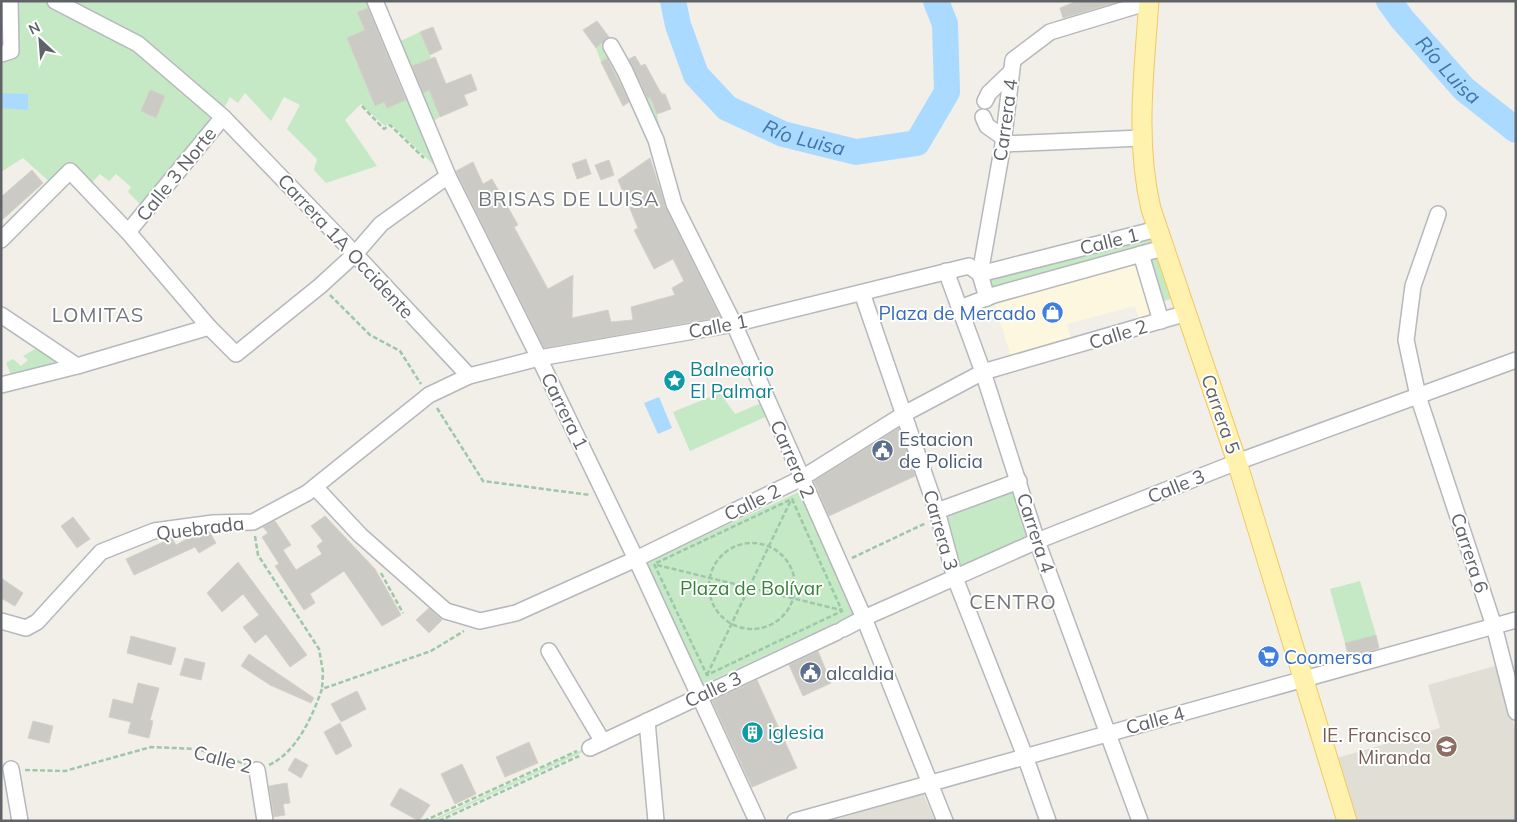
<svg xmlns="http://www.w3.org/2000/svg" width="1517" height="822" font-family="Mulish,sans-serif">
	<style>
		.commercial { fill: #fef7e0 }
		.education { fill: #e1ded6 }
		.green { fill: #c5e8c5 }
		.water { fill: #aadaff }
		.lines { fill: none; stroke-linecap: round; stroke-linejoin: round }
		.river { stroke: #aadaff; stroke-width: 26 }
		.building { fill: #cccac5; stroke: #d6d1c6 }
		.minor-casing { stroke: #b5b8bc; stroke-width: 18 }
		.major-casing { stroke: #f2c960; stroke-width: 21 }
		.path { stroke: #9cc7a9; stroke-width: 2.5; stroke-dasharray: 5 2.5; stroke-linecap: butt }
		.minor { stroke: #fff; stroke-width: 15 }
		.major { stroke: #fff2af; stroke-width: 19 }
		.labels { text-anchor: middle; stroke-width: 4; stroke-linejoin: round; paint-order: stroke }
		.street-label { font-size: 19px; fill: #5f6368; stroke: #fff }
		.shop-label { font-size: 19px; fill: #366cbe; stroke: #fff; text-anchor: end }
		.culture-label { font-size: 19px; fill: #0d838f; stroke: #fff; text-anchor: start }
		.service-label { font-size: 19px; fill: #4e5e75; stroke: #fff; text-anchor: start }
		.park-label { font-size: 19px; fill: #348238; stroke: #fff }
		.education-label { font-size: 19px; fill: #785e54; stroke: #fff; text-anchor: end }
		.water-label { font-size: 20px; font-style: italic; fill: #4174aa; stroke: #fff }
		.neighbourhood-label { font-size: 20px; letter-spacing: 1px; fill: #70757a; stroke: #fff }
	</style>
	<rect width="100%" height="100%" fill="#f1efe8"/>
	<!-- commercial -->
	<polygon class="commercial" points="1134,261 1154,321 1141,324 1135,306 1067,324 1072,345 1012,360 993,298"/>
	<!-- education -->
	<g class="education">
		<polygon points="1498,665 1516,733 1516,821 1356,821 1337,758 1440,728 1428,685"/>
		<polygon points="922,791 935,821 833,821"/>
	</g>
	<!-- green -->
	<g class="green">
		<polygon points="1,1 372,1 374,6 357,12 365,30 347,38 375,105 384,102 387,108 411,98 440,171 390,123 385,126 361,104 345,120 377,166 326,183 314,170 317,159 287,129 300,105 284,97 271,121 245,93 238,103 230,97 219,117 142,206 128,192 131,187 116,174 109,181 100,174 89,186 70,167 52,184 23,158 1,172"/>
		<polygon points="420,32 431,58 418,64 440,117 430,123 396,43"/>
		<polygon points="610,39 624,62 635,56 647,76 646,80 637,85 645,100 661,92 665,94 651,100 657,114 662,139 634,99 623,106 601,62 596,48"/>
		<polygon points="1150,235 1153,244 990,289 988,281"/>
		<polygon points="1159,253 1174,298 1161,302 1146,258"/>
		<polygon points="37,348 57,362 11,375 6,363 13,359 21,366 28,360 23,356"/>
		<polygon points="720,393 735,414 766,401 772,414 690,451 673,412"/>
		<polygon points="1016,486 1032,538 960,571 942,513"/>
		<polygon points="801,491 857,613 701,685 645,563"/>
		<polygon points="1360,581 1376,635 1345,643 1330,589"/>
		<polygon points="588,747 589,749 434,821 430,821"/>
	</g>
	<!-- water -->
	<g class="water">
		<polygon points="1,93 28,94 28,110 1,108"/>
		<polygon points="659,397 672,428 658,434 644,403"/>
	</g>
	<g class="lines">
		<!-- river -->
		<g class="river">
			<path id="s1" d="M673,1L678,25L696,75L727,108L783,134L856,152L917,143L947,92L945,24L936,1"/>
			<path id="s2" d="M1389,1L1402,19L1464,89L1516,130"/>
		</g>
	</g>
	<!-- building -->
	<g class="building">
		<polygon points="1077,1 1116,1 1117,2 1063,18 1060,8"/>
		<polygon points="368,8 406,100 387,108 384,102 375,106 347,38 365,30 357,12"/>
		<polygon points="597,21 609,37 596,48 583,30"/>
		<polygon points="433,27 442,49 430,55 420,32"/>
		<polygon points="635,56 641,66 645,64 662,95 665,94 671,109 657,114 650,97 648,99 629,59"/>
		<polygon points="435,57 446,84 471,74 477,90 464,95 468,105 440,117 429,90 423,93 412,66"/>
		<polygon points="607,58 629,102 623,106 601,62"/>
		<polygon points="150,90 165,96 156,118 141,111"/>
		<polygon points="650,158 666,208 720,317 544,348 456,171 473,162 483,184 492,179 518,225 514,227 548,289 573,275 572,318 608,310 611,322 633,320 631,307 675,295 672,288 684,281 673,259 654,269 634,230 638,228 618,180"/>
		<polygon points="586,159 591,174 577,179 572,164"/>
		<polygon points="609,160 614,175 601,180 595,165"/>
		<polygon points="32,170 43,183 1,221 1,197"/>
		<polygon points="899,428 915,476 829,516 814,481"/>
		<polygon points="325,516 375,569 401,615 382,626 344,571 310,594 315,603 304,610 275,566 279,564 262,537 268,533 263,527 275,521 291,545 283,550 296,570 322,554 317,546 323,541 311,526"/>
		<polygon points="73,517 90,539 77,548 61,526"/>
		<polygon points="210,533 216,543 199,553 195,547 134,575 126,559 172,538 176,545 194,535"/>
		<polygon points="238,562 307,655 290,667 266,634 255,643 243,627 259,615 243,594 222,612 207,593"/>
		<polygon points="1,578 23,593 15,606 1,598"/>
		<polygon points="429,608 442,620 429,633 416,620"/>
		<polygon points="1376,635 1379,648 1349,657 1345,643"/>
		<polygon points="131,636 176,648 171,665 127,653"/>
		<polygon points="818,651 831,683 803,696 789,665"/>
		<polygon points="249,654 314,698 311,703 270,685 241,666"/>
		<polygon points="185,658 205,663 201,680 180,675"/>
		<polygon points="757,680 797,768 752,787 712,701"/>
		<polygon points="138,683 159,688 150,720 153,721 149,738 128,733 131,722 109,717 113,699 133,704"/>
		<polygon points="357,691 366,709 341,722 331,704"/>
		<polygon points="33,721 53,726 49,743 28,738"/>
		<polygon points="340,723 352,746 336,755 324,732"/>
		<polygon points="529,742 538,763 505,777 496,757"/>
		<polygon points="295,758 308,765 301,778 288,770"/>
		<polygon points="462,764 476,794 455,804 441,774"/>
		<polygon points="287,783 290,803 283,804 285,815 274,817 269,786"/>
		<polygon points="400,788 430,805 419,821 390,805"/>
	</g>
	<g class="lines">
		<defs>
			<g id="minor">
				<polyline points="55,1 138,44 223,117 355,254 469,376"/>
				<polyline points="375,1 448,176 539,358 636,559 757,821"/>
				<polyline points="611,46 625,71 656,140 674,204 734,324 864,618 945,821"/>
				<polyline points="1,54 11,51 10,1"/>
				<polyline points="985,101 989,93 1011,72"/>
				<polyline points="983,117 987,126 1004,138"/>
				<polyline points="1003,144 1141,138"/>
				<polyline points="1438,214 1413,286 1406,340 1418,396 1494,626 1516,712"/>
				<polyline points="128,232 223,117"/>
				<polyline points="1,240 70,171 128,232 209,327 236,354 320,286 355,254 381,224 448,176"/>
				<polyline points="1141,254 1161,321"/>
				<polyline points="946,271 983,372 1037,541 1140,821"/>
				<polyline points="862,293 937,511 955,578 1025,756 1048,821"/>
				<polyline points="987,298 980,274 1003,144 1013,60 1050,32 1149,2"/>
				<polyline points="960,308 994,295 1163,248"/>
				<polyline points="1,315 77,366"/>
				<polyline points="1,385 77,366 209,327"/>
				<polyline points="315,487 360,535 446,611 480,621 516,613 636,559 802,478 904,414 983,372 1187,313"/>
				<polyline points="937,511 1019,481"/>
				<polyline points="1,621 26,628 37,622 101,552 154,531 213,523 253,522 307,493 429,395 469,376 539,358 734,324 969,266 980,274 1157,229"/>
				<polyline points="843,629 864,618 1037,541 1237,462 1516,360"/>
				<polyline points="549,651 603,742"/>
				<polyline points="647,721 656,821"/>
				<polyline points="590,748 837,632"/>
				<polyline points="11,769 20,821"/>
				<polyline points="257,770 265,821"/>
				<polyline points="795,821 1516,620"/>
			</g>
			<path id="major" d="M1149,1C1144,71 1135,141 1151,209L1237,462L1347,821"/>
		</defs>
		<!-- minor casing -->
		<use href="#minor" class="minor-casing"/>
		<!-- major casing -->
		<use href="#major" class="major-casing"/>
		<!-- path -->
		<g class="path">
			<polyline points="362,106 384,129 390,125 424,158"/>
			<polyline points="330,295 370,335 400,351 421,384"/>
			<polyline points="437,408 483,481 590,495"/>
			<polygon points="792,499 842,611 707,675 654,564"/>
			<polyline points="255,536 258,555 319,649 323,672 322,689"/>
			<circle cx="752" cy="586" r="43"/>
			<polyline points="852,558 926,523"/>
			<polyline points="657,565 841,610"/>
			<polyline points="381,573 403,613"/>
			<polyline points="707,675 791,500"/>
			<path d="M269,765C297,752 312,717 322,689L431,651L464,631"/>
			<polyline points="25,770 65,771 151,747 197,749 237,761 246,765"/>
			<polyline points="424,821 577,751"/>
			<polyline points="439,821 579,756"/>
		</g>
		<!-- minor -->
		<use href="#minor" class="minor"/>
		<!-- major -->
		<use href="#major" class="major"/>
	</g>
	<!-- icons -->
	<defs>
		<symbol id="shop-disc" viewBox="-11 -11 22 22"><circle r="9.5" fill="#3f7fe0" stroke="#fff"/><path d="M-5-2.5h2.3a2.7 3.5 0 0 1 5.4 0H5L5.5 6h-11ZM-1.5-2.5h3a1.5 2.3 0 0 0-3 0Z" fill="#fff"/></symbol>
		<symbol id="sight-disc" viewBox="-11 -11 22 22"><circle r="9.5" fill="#0f9aa8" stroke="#fff"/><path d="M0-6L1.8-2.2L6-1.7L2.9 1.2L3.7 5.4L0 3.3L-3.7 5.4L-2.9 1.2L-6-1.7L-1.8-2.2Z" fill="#fff"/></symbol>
		<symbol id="civic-disc" viewBox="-11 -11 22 22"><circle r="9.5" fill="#5c6f8a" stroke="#fff"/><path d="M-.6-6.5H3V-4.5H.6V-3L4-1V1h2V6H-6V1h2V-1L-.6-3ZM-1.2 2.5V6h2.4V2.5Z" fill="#fff"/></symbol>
		<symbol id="supermarket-disc" viewBox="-11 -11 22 22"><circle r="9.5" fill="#3f7fe0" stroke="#fff"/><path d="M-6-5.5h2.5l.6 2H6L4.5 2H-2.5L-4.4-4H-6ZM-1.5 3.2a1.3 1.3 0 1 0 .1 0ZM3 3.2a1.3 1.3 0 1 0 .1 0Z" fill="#fff"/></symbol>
		<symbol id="building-disc" viewBox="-11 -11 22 22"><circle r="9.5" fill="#0f9aa8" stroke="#fff"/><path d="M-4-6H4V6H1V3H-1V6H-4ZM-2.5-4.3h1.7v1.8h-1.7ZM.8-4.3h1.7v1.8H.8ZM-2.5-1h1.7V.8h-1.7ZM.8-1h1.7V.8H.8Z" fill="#fff"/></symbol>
		<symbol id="school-disc" viewBox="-11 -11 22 22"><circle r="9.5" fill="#8d6e63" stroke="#fff"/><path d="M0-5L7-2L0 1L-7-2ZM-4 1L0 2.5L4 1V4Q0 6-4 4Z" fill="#fff"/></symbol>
	</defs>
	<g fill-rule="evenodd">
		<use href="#shop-disc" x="1040" y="300" width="25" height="25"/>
		<use href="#sight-disc" x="662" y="368" width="25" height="25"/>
		<use href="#civic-disc" x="870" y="438" width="25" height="25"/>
		<use href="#supermarket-disc" x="1256" y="644" width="25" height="25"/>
		<use href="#civic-disc" x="798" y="660" width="25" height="25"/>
		<use href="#building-disc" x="740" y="720" width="25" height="25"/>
		<use href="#school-disc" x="1434" y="734" width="25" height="25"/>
	</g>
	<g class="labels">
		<!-- street labels -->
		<g class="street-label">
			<text transform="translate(1005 120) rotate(-82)" y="7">Carrera 4</text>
			<text transform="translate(176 174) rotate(-51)" y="7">Calle 3 Norte</text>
			<text transform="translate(1109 241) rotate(-14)" y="7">Calle 1</text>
			<text transform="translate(346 246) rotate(47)" y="7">Carrera 1A Occidente</text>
			<text transform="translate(718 326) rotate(-11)" y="7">Calle 1</text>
			<text transform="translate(1118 334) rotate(-17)" y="7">Calle 2</text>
			<text transform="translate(565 411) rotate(64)" y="7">Carrera 1</text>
			<text transform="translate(1221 414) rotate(71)" y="7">Carrera 5</text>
			<text transform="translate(793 459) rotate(66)" y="7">Carrera 2</text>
			<text transform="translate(1176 486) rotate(-22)" y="7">Calle 3</text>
			<text transform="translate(752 502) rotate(-26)" y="7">Calle 2</text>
			<text transform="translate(200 528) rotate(-7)" y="7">Quebrada</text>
			<text transform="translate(941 530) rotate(74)" y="7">Carrera 3</text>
			<text transform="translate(1036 533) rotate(72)" y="7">Carrera 4</text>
			<text transform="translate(1470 553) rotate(72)" y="7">Carrera 6</text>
			<text transform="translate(713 689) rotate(-25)" y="7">Calle 3</text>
			<text transform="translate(1155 720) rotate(-15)" y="7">Calle 4</text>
			<text transform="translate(223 759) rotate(15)" y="7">Calle 2</text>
		</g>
		<!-- shop labels -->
		<g class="shop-label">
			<text x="1036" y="320">Plaza de Mercado</text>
			<text x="1284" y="664" text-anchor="start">Coomersa</text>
		</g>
		<!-- culture labels -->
		<g class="culture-label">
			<text x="690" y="376">Balneario<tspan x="690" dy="22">El Palmar</tspan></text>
			<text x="768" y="739">iglesia</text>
		</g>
		<!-- service labels -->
		<g class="service-label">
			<text x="899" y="446">Estacion<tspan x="899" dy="22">de Policia</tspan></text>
			<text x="826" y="680">alcaldia</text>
		</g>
		<!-- park labels -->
		<g class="park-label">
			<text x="751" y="595">Plaza de Bolívar</text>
		</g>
		<!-- education labels -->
		<g class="education-label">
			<text x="1431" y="742">IE. Francisco<tspan x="1431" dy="22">Miranda</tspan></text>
		</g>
		<!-- water labels -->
		<g class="water-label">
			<text dy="7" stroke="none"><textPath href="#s2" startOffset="91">Río Luisa</textPath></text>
			<text dy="7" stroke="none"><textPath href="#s1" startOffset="206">Río Luisa</textPath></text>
		</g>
		<!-- neighbourhood labels -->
		<g class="neighbourhood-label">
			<text x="569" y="206">BRISAS DE LUISA</text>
			<text x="98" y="322">LOMITAS</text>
			<text x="1013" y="609">CENTRO</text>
		</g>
	</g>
	<!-- border -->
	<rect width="1517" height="822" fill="none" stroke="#5f6368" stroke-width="5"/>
	<!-- north arrow -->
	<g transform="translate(40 40) rotate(334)" stroke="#ffffff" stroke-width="4" paint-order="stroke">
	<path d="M0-4L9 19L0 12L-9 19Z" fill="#5f6368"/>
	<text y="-8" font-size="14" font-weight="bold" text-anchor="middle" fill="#5f6368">N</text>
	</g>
</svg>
